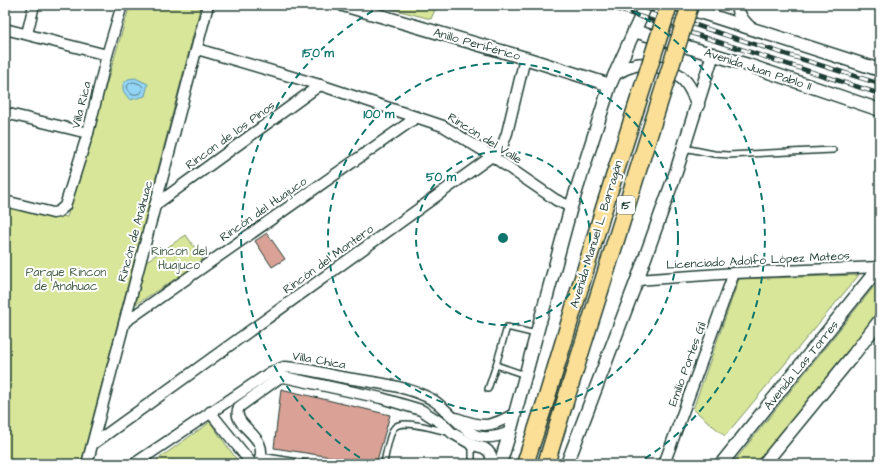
<svg xmlns="http://www.w3.org/2000/svg" width="885" height="469" font-family="'Architects Daughter',sans-serif">
	<style>
		.green { fill: #d7e699; stroke: #7b9266 }
		.water { fill: #94d5f6; stroke: #6598a8 }
		.lines { fill: none; stroke-linecap: round; stroke-linejoin: round }
		.shore { stroke: #4e7a82; stroke-width: 1 }
		.building { fill: #daa196; stroke: #1f3d34 }
		.service-casing { stroke: #1f3d34; stroke-width: 8 }
		.minor-casing { stroke: #1f3d34; stroke-width: 13 }
		.tertiary-casing { stroke: #1f3d34; stroke-width: 15 }
		.trunk-casing { stroke: #1f3d34; stroke-width: 19 }
		.service { stroke: #fff; stroke-width: 5 }
		.minor { stroke: #fff; stroke-width: 10 }
		.tertiary { stroke: #fff; stroke-width: 12 }
		.trunk { stroke: #fbdf96; stroke-width: 16 }
		.rail-casing { stroke: #1f3d34; stroke-width: 4.5 }
		.rail { stroke: #fff; stroke-width: 3; stroke-dasharray: 9; stroke-linecap: butt }
		.trunk-bridge-casing { stroke: #1f3d34; stroke-width: 19; stroke-linecap: butt }
		.trunk-bridge { stroke: #fbdf96; stroke-width: 16 }
		.ring { fill: none; stroke: #0f766e; stroke-width: 2; stroke-dasharray: 7 5 }
		.labels { text-anchor: middle; stroke-width: 4; stroke-linejoin: round; paint-order: stroke }
		.shield { fill: #fff; stroke: #627771; stroke-width: 1 }
		.shield-label { font-size: 11px; font-weight: bold; fill: #1f3d34 }
		.street-label { font-size: 12px; fill: #1f3d34; stroke: #fff }
		.park-label { font-size: 12px; fill: #445f48; stroke: #fff }
		.centre { fill: #0f766e; stroke: #fff; stroke-width: 2 }
		.ring-label { font-size: 12px; text-anchor: middle; font-weight: bold; fill: #0f766e; stroke: #fff; stroke-width: 4; stroke-linejoin: round; paint-order: stroke }
	</style>
	<rect width="100%" height="100%" fill="#fff"/>
	<filter id="ink" filterUnits="userSpaceOnUse"><feTurbulence type="fractalNoise" baseFrequency=".025" numOctaves="2"/><feDisplacementMap in="SourceGraphic" scale="8" xChannelSelector="R" yChannelSelector="G"/><feConvolveMatrix kernelMatrix="1 2 1 2 8 2 1 2 1" color-interpolation-filters="sRGB"/></filter>
	<g filter="url(#ink)">
		<!-- green -->
		<g class="green">
			<polygon points="130,5 201,5 81,464 5,464 5,206 67,217"/>
			<polygon points="376,5 437,5 431,19"/>
			<polygon points="186,235 204,261 136,304 145,262"/>
			<polygon points="859,275 725,436 693,409 739,279"/>
			<polygon points="880,279 880,311 757,464 732,464"/>
			<polygon points="210,422 240,464 151,464"/>
		</g>
		<!-- water -->
		<polygon class="water" points="135,78 148,84 145,96 130,100 123,91 123,84 128,79"/>
		<g class="lines">
			<!-- shore -->
			<polygon class="shore" points="134,82 140,84 143,87 141,93 132,95 128,90 127,86 130,83"/>
		</g>
		<!-- building -->
		<g class="building">
			<polygon points="267,233 285,259 272,267 255,241"/>
			<polygon points="281,389 390,415 376,464 274,448"/>
		</g>
		<g class="lines">
			<defs>
				<g id="service">
					<polyline points="684,148 714,154 728,155 833,150"/>
					<polyline points="525,375 496,365 507,327 536,334"/>
					<polyline points="488,389 496,365"/>
					<polyline points="469,444 472,449 472,464"/>
					<polyline points="261,459 267,457 311,464"/>
					<path d="M384,464C385,457 390,432 394,428C402,418 437,430 448,432"/>
				</g>
				<g id="minor">
					<polyline points="5,29 107,55"/>
					<polyline points="27,34 34,5"/>
					<polyline points="197,49 320,85 443,126 492,156 556,200 571,207"/>
					<polyline points="5,113 88,133"/>
					<polyline points="5,201 53,213 58,212 65,206 88,133 107,55 122,5"/>
					<polyline points="155,205 320,85"/>
					<polyline points="637,280 734,273 880,267"/>
					<polyline points="125,322 417,117"/>
					<polyline points="210,412 252,464"/>
					<path d="M456,418C483,428 490,428 516,413"/>
					<polyline points="93,444 492,156 503,144 507,133 525,58"/>
					<polyline points="87,464 208,5"/>
					<path d="M134,464L271,372L284,367C303,368 322,373 341,377C370,382 407,385 433,400C447,409 464,432 478,436C488,439 500,436 510,432"/>
					<path d="M258,464C273,435 229,427 239,407L279,378L284,377L381,398L421,410L443,424L452,433L473,445L484,448L488,451L491,455V464"/>
					<polyline points="664,464 734,273"/>
				</g>
				<g id="tertiary">
					<polyline points="343,5 525,58 610,85"/>
					<polyline points="678,5 880,70"/>
					<path d="M737,5C738,15 742,20 749,27"/>
					<polyline points="634,31 748,65 880,110"/>
					<path d="M615,74C621,70 627,67 635,65C649,62 674,69 684,80C691,87 694,97 698,105"/>
					<polyline points="500,464 510,432 571,207 610,85 646,5"/>
					<polyline points="567,464 637,280 676,172 713,54"/>
					<polyline points="721,464 880,266"/>
					<polyline points="764,464 854,354 880,320"/>
				</g>
				<g id="trunk">
					<polyline points="525,464 546,400"/>
					<polyline points="546,464 564,405"/>
				</g>
			</defs>
			<!-- service casing -->
			<use href="#service" class="service-casing"/>
			<!-- minor casing -->
			<use href="#minor" class="minor-casing"/>
			<!-- tertiary casing -->
			<use href="#tertiary" class="tertiary-casing"/>
			<!-- trunk casing -->
			<use href="#trunk" class="trunk-casing"/>
			<!-- service -->
			<use href="#service" class="service"/>
			<!-- minor -->
			<use href="#minor" class="minor"/>
			<!-- tertiary -->
			<use href="#tertiary" class="tertiary"/>
			<!-- trunk -->
			<use href="#trunk" class="trunk"/>
			<defs>
				<g id="rail">
					<polyline points="604,5 880,94"/>
					<polyline points="637,5 719,33 880,84"/>
				</g>
			</defs>
			<!-- rail casing -->
			<use href="#rail" class="rail-casing"/>
			<!-- rail -->
			<use href="#rail" class="rail"/>
			<defs>
				<g id="trunk-bridge">
					<polyline points="546,400 604,208 669,5"/>
					<polyline points="564,405 690,5"/>
				</g>
			</defs>
			<!-- trunk-bridge casing -->
			<use href="#trunk-bridge" class="trunk-bridge-casing"/>
			<!-- trunk-bridge -->
			<use href="#trunk-bridge" class="trunk-bridge"/>
		</g>
	</g>
	<!-- distance rings -->
	<g class="ring">
		<circle cx="503" cy="238" r="87"/>
		<circle cx="503" cy="238" r="175"/>
		<path d="M370 464A262 262 0 0 1 382 6M624 6A262 262 0 0 1 636 464"/>
	</g>
	<g class="labels">
		<!-- shield labels -->
		<rect class="shield" x="617" y="196" width="18" height="18" rx="3"/>
		<g class="shield-label">
			<text x="626" y="209">15</text>
		</g>
		<!-- street labels -->
		<g class="street-label">
			<text transform="translate(477 44) rotate(16)" y="4">Anillo Periférico</text>
			<text transform="translate(758 69) rotate(18)" y="4">Avenida Juan Pablo II</text>
			<text transform="translate(81 105) rotate(-76)" y="4">Villa Rica</text>
			<text transform="translate(230 135) rotate(-36)" y="4">Rincon de los Pinos</text>
			<text transform="translate(485 138) rotate(32)" y="4">Rincón del Valle</text>
			<text transform="translate(263 209) rotate(-35)" y="4">Rincón del Huajuco</text>
			<text transform="translate(135 231) rotate(-75)" y="4">Rincón de Anáhuac</text>
			<text transform="translate(596 234) rotate(-73)" y="4">Avenida Manuel L. Barragán</text>
			<text transform="translate(328 259) rotate(-36)" y="4">Rincón del Montero</text>
			<text transform="translate(758 260) rotate(-3)" y="4">Licenciado Adolfo López Mateos</text>
			<text transform="translate(319 360) rotate(10)" y="4">Villa Chica</text>
			<text transform="translate(687 364) rotate(-70)" y="4">Emilio Portes Gil</text>
			<text transform="translate(801 365) rotate(-51)" y="4">Avenida Las Torres</text>
		</g>
		<!-- park labels -->
		<g class="park-label">
			<text x="179" y="255">Rincon del<tspan x="179" dy="14">Huajuco</tspan></text>
			<text x="66" y="276">Parque Rincon<tspan x="66" dy="14">de Anahuac</tspan></text>
		</g>
	</g>
	<circle cx="503" cy="238" r="6" class="centre"/>
	<g class="ring-label">
		<text x="318" y="57">150 m</text>
		<text x="379" y="118">100 m</text>
		<text x="441" y="181">50 m</text>
	</g>
	<!-- margin -->
	<rect width="885" height="469" fill="none" stroke="#fff" stroke-width="20"/>
	<rect x="10" y="10" width="865" height="449" fill="none" stroke="#1f3d34" stroke-width="1.5" filter="url(#ink)"/>
</svg>
